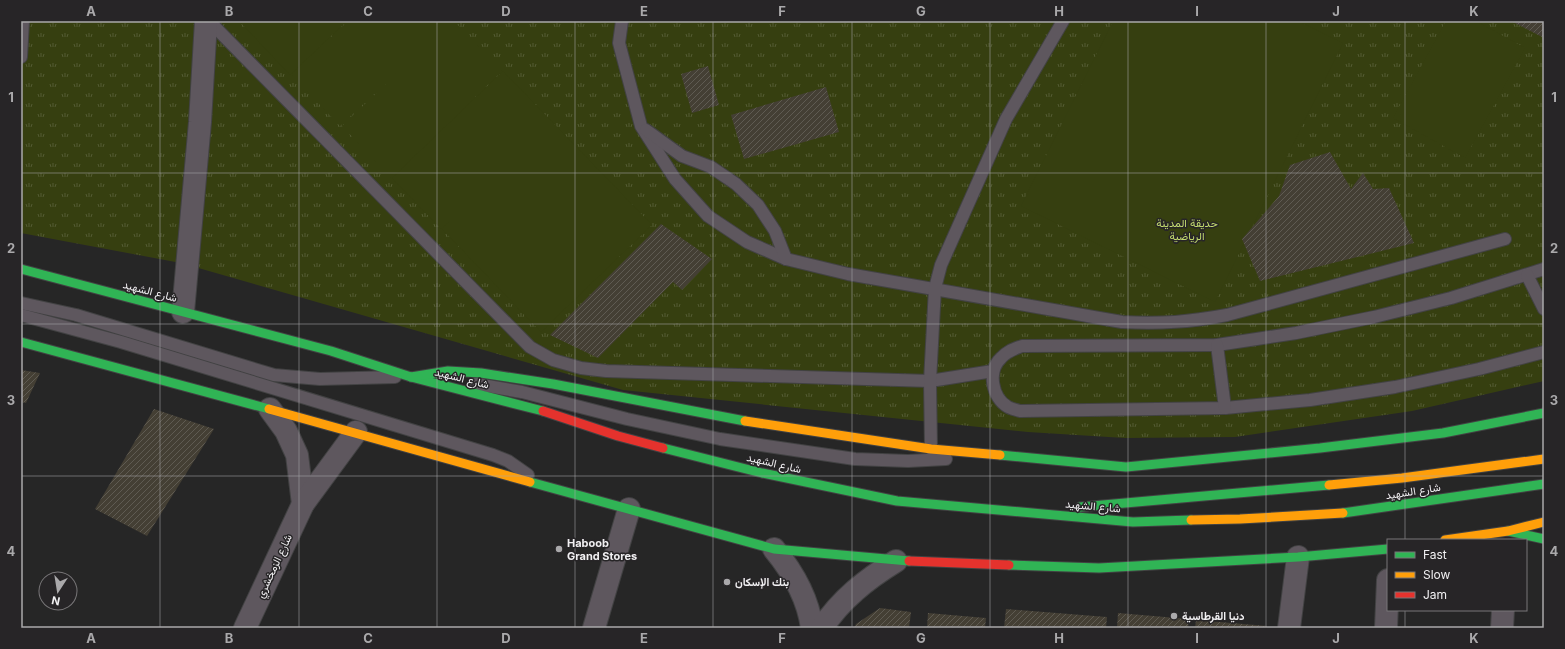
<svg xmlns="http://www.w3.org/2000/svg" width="1565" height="649" font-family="Inter,Vazirmatn,sans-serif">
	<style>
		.park { fill: url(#park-tufts) }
		.garden { fill: #363f10 }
		.building { fill: url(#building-hatch) }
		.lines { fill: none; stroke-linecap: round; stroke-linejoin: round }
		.lane-casing { stroke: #424243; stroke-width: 14 }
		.street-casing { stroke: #424243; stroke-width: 24 }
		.fast-casing { stroke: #424243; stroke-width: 11 }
		.slow-casing { stroke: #424243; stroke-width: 11 }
		.jam-casing { stroke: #424243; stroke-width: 11 }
		.lane { stroke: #5e575e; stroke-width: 12 }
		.street { stroke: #5e575e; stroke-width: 22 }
		.fast { stroke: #30b455; stroke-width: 9 }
		.slow { stroke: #ff9f0a; stroke-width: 9 }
		.jam { stroke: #e5322d; stroke-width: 9 }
		.grid { fill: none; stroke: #aaa9ab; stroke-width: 1; stroke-opacity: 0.55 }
		.poi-dot { fill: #aaa9ab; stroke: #272527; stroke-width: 1.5 }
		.labels { text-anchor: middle; stroke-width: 3; stroke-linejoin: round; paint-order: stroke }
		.park-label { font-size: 11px; fill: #c3db6f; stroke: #272527 }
		.street-label { font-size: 11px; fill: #f1f0f2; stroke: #272527 }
		.poi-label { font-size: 11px; font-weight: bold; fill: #f1f0f2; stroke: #272527; text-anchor: start }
		.neatline { fill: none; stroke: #aaa9ab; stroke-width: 1.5 }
		.grid-label { font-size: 13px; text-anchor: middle; font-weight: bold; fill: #aaa9ab }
	</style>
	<defs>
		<pattern id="park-tufts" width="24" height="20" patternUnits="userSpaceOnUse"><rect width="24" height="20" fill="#363f10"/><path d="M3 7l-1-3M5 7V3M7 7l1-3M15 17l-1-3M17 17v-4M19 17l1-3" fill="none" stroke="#545b33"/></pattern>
		<pattern id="building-hatch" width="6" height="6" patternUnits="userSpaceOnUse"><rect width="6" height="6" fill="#443f34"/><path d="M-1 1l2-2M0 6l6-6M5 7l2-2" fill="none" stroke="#5f5b52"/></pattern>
	</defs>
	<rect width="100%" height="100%" fill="#262626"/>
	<!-- park -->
	<polygon class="park" points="21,21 1544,21 1544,381 1412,411 1235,437 1125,438 1028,432 623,390 181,263 21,233"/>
	<!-- garden -->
	<g class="garden">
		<polygon points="244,21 347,21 290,75 241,23"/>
		<polygon points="348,21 451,21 340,126 292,75"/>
		<polygon points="452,21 454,21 502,71 391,178 342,126"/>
		<polygon points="1113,21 1298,21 1343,43 1215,302 1021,206"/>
		<polygon points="1446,21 1476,21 1525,48 1465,158 1393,118"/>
		<polygon points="503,71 652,225 541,332 491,280 500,272 491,280 442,229 450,221 441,229 392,178"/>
	</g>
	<!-- building -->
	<g class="building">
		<polygon points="1511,21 1544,21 1544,38"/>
		<polygon points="708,66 719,105 692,113 681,74"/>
		<polygon points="826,87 839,132 744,159 731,115"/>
		<polygon points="1330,152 1351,189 1363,173 1373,189 1389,188 1414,243 1260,281 1242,239 1279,196 1290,165"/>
		<polygon points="661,224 712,259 682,290 673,282 598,358 550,335"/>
		<polygon points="21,370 40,373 26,403 21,402"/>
		<polygon points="154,409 214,429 147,536 95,509"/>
		<polygon points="880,608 911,612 909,628 854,628 856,624"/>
		<polygon points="1006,609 1107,617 1106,628 1004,628"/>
		<polygon points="928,613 986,618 985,628 927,628"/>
		<polygon points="1118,613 1189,619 1188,628 1117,628"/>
		<polygon points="1196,620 1267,626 1267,628 1195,628"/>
	</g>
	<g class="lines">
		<defs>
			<g id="lane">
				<polyline points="209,21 530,347 553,360 581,368 606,371 930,381 993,371"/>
				<path d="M622,21L619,43L641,126L675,179L708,216L747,242L786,259L848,274L1122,322C1161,324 1189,322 1227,315L1505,239"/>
				<polyline points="21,57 23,21"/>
				<polyline points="646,130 682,156 711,167 736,184 758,205 775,231 786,259"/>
				<path d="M1544,269L1451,298L1374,317L1296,333L1217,345L1022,346C1014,349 1007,351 1001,358C987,371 992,398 1008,407C1012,409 1016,410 1020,411L1225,408L1310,400L1395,387L1479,369L1544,352"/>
				<polyline points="1527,275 1544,309"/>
				<polyline points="21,303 76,315 274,375 320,379 395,377"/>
				<polyline points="21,315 121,342 493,455 508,461 528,475"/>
				<polyline points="1217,345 1225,408"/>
				<polyline points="476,384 522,392 627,419 720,439 855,459 908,461 946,459"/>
				<polyline points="931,449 930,381 935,288 941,265 1006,119 1063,21"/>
			</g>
			<g id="street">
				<polyline points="183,312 200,122 206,21"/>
				<polyline points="270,409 286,431 297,455 303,504"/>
				<path d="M774,549C793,572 808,598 812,628"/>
				<polyline points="245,628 303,504 356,432"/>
				<polyline points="594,628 629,509"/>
				<path d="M822,628C841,599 867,579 896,561"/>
				<polyline points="1289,628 1298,557"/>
				<polyline points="1386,628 1388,580"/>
				<polyline points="1502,628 1503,610"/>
			</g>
			<g id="fast">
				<polyline points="21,269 331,351 411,377 543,411"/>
				<polyline points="21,342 269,409"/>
				<polyline points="411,377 448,371 481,373 553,384 745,421"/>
				<polyline points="663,448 762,473 897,501 1133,522 1191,520"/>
				<polyline points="1000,455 1126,467 1320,448 1443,433 1544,413"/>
				<polyline points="530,482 774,549 909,561"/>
				<polyline points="1080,507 1329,485"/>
				<polyline points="1343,513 1544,484"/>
				<polyline points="1508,531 1544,539"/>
				<polyline points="1009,565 1099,568 1298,557 1388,549"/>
			</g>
			<g id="slow">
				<polyline points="269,409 530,482"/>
				<polyline points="745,421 931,449 1000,455"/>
				<polyline points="1329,485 1402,478 1544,459"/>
				<polyline points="1191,520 1240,519 1343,513"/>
				<polyline points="1445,540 1508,531 1544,522"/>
			</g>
			<g id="jam">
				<polyline points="543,411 618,436 663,448"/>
				<polyline points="909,561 1009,565"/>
			</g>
		</defs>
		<!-- lane casing -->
		<use href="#lane" class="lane-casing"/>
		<!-- street casing -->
		<use href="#street" class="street-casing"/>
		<!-- fast casing -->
		<use href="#fast" class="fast-casing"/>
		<!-- slow casing -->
		<use href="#slow" class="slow-casing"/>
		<!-- jam casing -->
		<use href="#jam" class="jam-casing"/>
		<!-- lane -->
		<use href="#lane" class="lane"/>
		<!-- street -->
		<use href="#street" class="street"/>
		<!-- fast -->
		<use href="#fast" class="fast"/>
		<!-- slow -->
		<use href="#slow" class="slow"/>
		<!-- jam -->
		<use href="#jam" class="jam"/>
	</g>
	<!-- grid -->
	<path class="grid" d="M160,21V628M299,21V628M437,21V628M575,21V628M713,21V628M852,21V628M990,21V628M1128,21V628M1266,21V628M1405,21V540M21,173H1544M21,324H1544M21,476H1544M1405,610V628"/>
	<!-- markers -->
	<g class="poi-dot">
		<circle cx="559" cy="549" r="4"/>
		<circle cx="727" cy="582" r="4"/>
		<circle cx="1174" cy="616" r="4"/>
	</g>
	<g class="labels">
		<!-- park labels -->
		<g class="park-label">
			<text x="1187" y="227">حديقة المدينة<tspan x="1187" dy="13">الرياضية</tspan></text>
		</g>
		<!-- street labels -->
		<g class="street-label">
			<text transform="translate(150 291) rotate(15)" y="4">شارع الشهيد</text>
			<text transform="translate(462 378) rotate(14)" y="4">شارع الشهيد</text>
			<text transform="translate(774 463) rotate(13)" y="4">شارع الشهيد</text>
			<text transform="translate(1413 491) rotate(-9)" y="4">شارع الشهيد</text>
			<text transform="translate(1093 506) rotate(5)" y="4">شارع الشهيد</text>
			<text transform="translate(274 566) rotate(-65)" y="4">شارع الزمخشري</text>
		</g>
		<!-- poi labels -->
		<g class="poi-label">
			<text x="567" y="547">Haboob<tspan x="567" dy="13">Grand Stores</tspan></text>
			<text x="735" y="586">بنك الإسكان</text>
			<text x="1182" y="620">دنيا القرطاسية</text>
		</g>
	</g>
	<!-- border -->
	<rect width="1565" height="649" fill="none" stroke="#272527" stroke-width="44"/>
	<!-- legend -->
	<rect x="1387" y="539" width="140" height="72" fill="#272527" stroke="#787678"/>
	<rect x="1395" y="552" width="20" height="6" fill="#30b455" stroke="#787678"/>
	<text x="1423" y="559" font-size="12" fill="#f1f0f2">Fast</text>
	<rect x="1395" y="572" width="20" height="6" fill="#ff9f0a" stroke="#787678"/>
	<text x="1423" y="579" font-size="12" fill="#f1f0f2">Slow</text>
	<rect x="1395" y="592" width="20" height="6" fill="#e5322d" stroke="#787678"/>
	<text x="1423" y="599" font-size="12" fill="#f1f0f2">Jam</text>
	<!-- north arrow -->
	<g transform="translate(58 591) rotate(192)"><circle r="19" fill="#272527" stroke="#787678"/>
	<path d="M0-3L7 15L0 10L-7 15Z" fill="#aaa9ab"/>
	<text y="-6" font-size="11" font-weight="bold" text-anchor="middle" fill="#f1f0f2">N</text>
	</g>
	<rect x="22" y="22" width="1521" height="605" class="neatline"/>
	<g class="grid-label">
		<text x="91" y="16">A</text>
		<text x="229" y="16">B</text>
		<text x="368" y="16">C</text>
		<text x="506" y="16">D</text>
		<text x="644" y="16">E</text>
		<text x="782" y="16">F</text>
		<text x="921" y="16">G</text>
		<text x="1059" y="16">H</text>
		<text x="1197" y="16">I</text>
		<text x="1336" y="16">J</text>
		<text x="1474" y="16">K</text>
		<text x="11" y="102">1</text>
		<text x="1554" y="102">1</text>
		<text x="11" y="253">2</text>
		<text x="1554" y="253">2</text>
		<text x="11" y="405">3</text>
		<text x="1554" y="405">3</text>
		<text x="11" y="556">4</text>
		<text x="1554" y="556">4</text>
		<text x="91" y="643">A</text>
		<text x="229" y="643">B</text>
		<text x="368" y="643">C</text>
		<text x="506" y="643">D</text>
		<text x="644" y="643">E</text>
		<text x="782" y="643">F</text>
		<text x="921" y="643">G</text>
		<text x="1059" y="643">H</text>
		<text x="1197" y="643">I</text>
		<text x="1336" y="643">J</text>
		<text x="1474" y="643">K</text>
	</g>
</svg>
